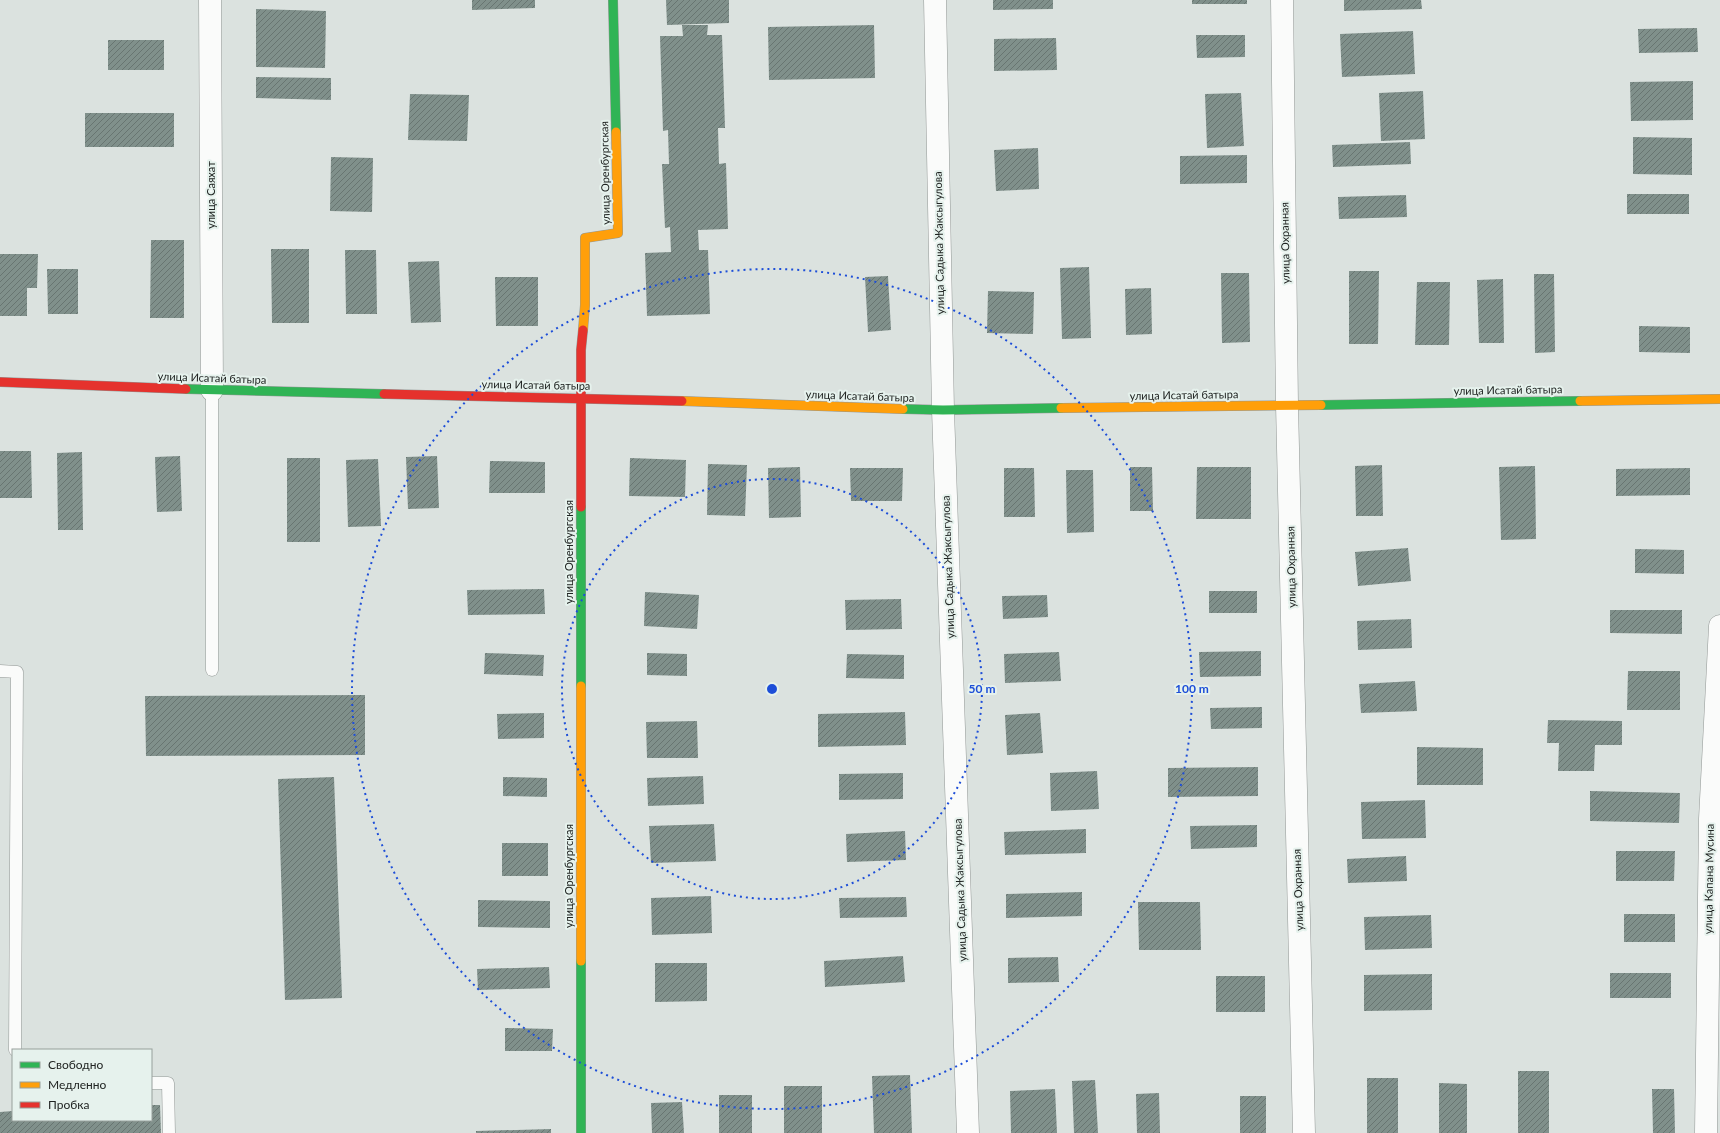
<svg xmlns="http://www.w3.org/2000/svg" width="1720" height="1133" font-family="Lato,sans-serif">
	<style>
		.building { fill: url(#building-hatch) }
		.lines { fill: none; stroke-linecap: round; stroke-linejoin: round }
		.lane-casing { stroke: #929795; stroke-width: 13 }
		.street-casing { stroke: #929795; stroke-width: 23 }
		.fast-casing { stroke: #929795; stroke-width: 10 }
		.slow-casing { stroke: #929795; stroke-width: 10 }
		.jam-casing { stroke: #929795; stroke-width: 10 }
		.lane { stroke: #fafbfa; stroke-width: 12 }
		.street { stroke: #fafbfa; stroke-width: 22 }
		.fast { stroke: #30b455; stroke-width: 9 }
		.slow { stroke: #ff9f0a; stroke-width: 9 }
		.jam { stroke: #e5322d; stroke-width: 9 }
		.ring { fill: none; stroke: #1d4ed8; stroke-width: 2; stroke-dasharray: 2 4 }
		.labels { text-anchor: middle; stroke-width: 4; stroke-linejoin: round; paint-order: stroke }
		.street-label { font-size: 11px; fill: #202422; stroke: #e6f2ed }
		.centre { fill: #1d4ed8; stroke: #e6f2ed; stroke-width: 2 }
		.ring-label { font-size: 12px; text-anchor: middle; font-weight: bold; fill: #1d4ed8; stroke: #e6f2ed; stroke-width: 4; stroke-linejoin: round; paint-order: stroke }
	</style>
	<defs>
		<pattern id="building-hatch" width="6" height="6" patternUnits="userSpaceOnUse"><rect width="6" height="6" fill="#80908b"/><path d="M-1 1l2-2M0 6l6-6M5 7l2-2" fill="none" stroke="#687571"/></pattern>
	</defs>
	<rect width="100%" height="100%" fill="#dbe2df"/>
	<!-- building -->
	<g class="building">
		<polygon points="472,0 535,0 535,8 472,10"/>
		<polygon points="666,0 729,0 729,23 667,25"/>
		<polygon points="993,0 1053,0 1053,9 993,10"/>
		<rect x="1192" y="0" width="55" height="4"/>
		<polygon points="1344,0 1421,0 1422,9 1344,11"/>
		<polygon points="256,9 326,11 325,68 256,67"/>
		<polygon points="682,25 708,25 707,35 722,35 725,128 718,128 719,164 726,163 728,229 698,230 699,250 708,250 710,314 647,316 645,253 671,252 670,227 665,228 662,164 669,164 668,130 663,131 660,36 683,36"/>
		<polygon points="874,25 875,78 769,80 768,27"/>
		<polygon points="1697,28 1698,52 1639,53 1638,29"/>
		<polygon points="1413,31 1415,74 1342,77 1340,34"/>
		<polygon points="1196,35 1245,35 1245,57 1197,58"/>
		<polygon points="1056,38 1057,70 994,71 994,39"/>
		<rect x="108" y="40" width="56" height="30"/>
		<polygon points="256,77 331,78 331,100 256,98"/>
		<polygon points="1693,81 1693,120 1631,121 1630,82"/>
		<polygon points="1423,91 1425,139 1381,141 1379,93"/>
		<polygon points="1241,93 1244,146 1207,148 1205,94"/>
		<polygon points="410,94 469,95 467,141 408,140"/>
		<rect x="85" y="113" width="89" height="34"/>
		<polygon points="1633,137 1692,138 1692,175 1633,174"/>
		<polygon points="1410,142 1411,164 1333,167 1332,145"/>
		<polygon points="1038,148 1039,189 996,191 994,150"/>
		<polygon points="1247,155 1247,183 1180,184 1180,156"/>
		<polygon points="331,157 373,158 372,212 330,211"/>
		<rect x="1627" y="194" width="62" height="20"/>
		<polygon points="1406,195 1407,217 1339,219 1338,197"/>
		<polygon points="151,240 184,240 184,318 150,318"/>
		<polygon points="271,249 309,249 309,323 272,323"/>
		<polygon points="345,250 376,250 377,314 346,314"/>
		<polygon points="0,254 38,254 37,288 27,288 27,316 0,316"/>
		<polygon points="439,261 441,322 411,323 408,262"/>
		<polygon points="1089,267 1091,338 1062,339 1060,268"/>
		<polygon points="47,269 78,269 78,314 48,314"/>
		<polygon points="1349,271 1379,271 1378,344 1349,344"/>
		<polygon points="1221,273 1249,273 1250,342 1222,343"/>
		<polygon points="1534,274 1554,274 1555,352 1535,353"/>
		<polygon points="888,276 891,330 868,332 865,277"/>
		<polygon points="495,277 538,277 538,326 496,326"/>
		<polygon points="1503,279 1504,343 1479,343 1477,280"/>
		<polygon points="1417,282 1450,282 1449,345 1415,345"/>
		<polygon points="1151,288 1152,334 1126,335 1125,289"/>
		<polygon points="988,291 1034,292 1033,334 987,333"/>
		<polygon points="1639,326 1690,327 1690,353 1639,352"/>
		<polygon points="0,451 31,451 32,498 0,498"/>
		<polygon points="82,452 83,530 58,530 57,453"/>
		<polygon points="180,456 182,511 157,512 155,457"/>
		<polygon points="437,456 439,508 408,509 406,457"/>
		<rect x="287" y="458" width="33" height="84"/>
		<polygon points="630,458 686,460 685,497 629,496"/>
		<polygon points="378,459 381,526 348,527 346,460"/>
		<polygon points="490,461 545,462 545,493 489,493"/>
		<polygon points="708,464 747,465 745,516 707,515"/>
		<polygon points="1382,465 1383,516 1356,516 1355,466"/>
		<polygon points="1535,466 1536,539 1501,540 1499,467"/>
		<polygon points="800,467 801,517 769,518 768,468"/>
		<polygon points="1130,467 1152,467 1153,511 1130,511"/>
		<polygon points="1197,467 1251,467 1251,519 1196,519"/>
		<polygon points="850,468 903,468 902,501 851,501"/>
		<polygon points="1004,468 1034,468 1035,517 1004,517"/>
		<polygon points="1690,468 1690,495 1616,496 1616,469"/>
		<polygon points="1066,470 1093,470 1094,532 1067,533"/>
		<polygon points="1408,548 1411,581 1358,586 1355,552"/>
		<polygon points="1635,549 1684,550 1684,574 1635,573"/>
		<polygon points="544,589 545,614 468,615 467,590"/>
		<rect x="1209" y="591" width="48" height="22"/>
		<polygon points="645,592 699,595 697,629 644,626"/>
		<polygon points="1047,595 1048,617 1003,619 1002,596"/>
		<polygon points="901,599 902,629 846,630 845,600"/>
		<polygon points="1610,610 1682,610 1682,634 1610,633"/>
		<polygon points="1411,619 1412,648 1358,650 1357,621"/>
		<polygon points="1261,651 1261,676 1200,677 1199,652"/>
		<polygon points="1059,652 1061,681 1005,683 1004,654"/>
		<polygon points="485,653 544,655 543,676 484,674"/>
		<polygon points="647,653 687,654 687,676 647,675"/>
		<polygon points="847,654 904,655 904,679 846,678"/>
		<polygon points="1628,671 1680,671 1680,710 1627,710"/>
		<polygon points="1415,681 1417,711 1361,713 1359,684"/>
		<polygon points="365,695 365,755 146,756 145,696"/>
		<polygon points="1262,707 1262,728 1211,729 1210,708"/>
		<polygon points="905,712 906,745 818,747 818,714"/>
		<polygon points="544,713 544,738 498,739 497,714"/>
		<polygon points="1040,713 1043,753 1007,755 1005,715"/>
		<polygon points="1548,720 1622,721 1622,745 1595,745 1594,771 1558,771 1559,743 1547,743"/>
		<polygon points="697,721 698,758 647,758 646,722"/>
		<polygon points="1417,747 1483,748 1483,785 1417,785"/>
		<polygon points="1258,767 1258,796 1168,797 1168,768"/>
		<polygon points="1097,771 1099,809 1051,811 1050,773"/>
		<polygon points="903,773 903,799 839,800 839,774"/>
		<polygon points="703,776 704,804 648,806 647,778"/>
		<polygon points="334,777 342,998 285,1000 278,779"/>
		<polygon points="503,777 547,778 547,797 503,796"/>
		<polygon points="1590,791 1680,793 1679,823 1590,821"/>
		<polygon points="1425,800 1426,838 1362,839 1361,802"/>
		<polygon points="714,824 716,861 651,863 649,826"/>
		<polygon points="1257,825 1257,847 1191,849 1190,826"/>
		<polygon points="1086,829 1086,853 1005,855 1004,832"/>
		<polygon points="905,831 906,860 847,862 846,834"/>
		<rect x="502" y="843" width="46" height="33"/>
		<polygon points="1616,851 1675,851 1674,881 1616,881"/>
		<polygon points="1406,856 1407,881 1348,883 1347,859"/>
		<polygon points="1082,892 1082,916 1006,918 1006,894"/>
		<polygon points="711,896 712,933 652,935 651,898"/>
		<polygon points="906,897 907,917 840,918 839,898"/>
		<polygon points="478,900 550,901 550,928 478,927"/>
		<polygon points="1138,902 1200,902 1201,950 1139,950"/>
		<rect x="1624" y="914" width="51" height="28"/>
		<polygon points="1431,915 1432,948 1365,950 1364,917"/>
		<polygon points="903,956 905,982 825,987 824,961"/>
		<polygon points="1058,957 1059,982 1008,983 1008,958"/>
		<polygon points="655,963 707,963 707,1001 655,1002"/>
		<polygon points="549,967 550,988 478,990 477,969"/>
		<rect x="1610" y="973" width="61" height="25"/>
		<polygon points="1432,974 1432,1010 1364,1011 1364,975"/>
		<rect x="1216" y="976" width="49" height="36"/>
		<polygon points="505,1028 553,1029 552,1051 505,1051"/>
		<rect x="1518" y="1071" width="31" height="62"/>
		<polygon points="910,1075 912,1133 874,1133 872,1076"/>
		<rect x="1367" y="1078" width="31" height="55"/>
		<polygon points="1095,1080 1098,1133 1074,1133 1072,1081"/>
		<polygon points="1439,1083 1467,1084 1467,1133 1439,1133"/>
		<rect x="784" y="1086" width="38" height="47"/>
		<polygon points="1055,1089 1057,1133 1011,1133 1010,1091"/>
		<polygon points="1652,1089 1674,1089 1675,1133 1653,1133"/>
		<polygon points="1159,1093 1160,1133 1137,1133 1136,1094"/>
		<rect x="719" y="1095" width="33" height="38"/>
		<rect x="1240" y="1096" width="26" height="37"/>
		<polygon points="682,1102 684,1133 652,1133 651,1103"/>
		<polygon points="151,1105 160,1105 161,1133 0,1133 0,1112 13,1111 13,1120 151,1120"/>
		<polygon points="551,1129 551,1133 476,1133 476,1131"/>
	</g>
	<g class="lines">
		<defs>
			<g id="lane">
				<polyline points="212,670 212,390"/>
				<polyline points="0,671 17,672 15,1050"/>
				<polyline points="151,1083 168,1083 169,1133"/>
			</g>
			<g id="street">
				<polyline points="210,0 212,390"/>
				<polyline points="935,0 943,410 968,1133"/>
				<polyline points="1282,0 1287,405 1304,1133"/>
				<polyline points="1706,1133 1710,819 1720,626"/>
			</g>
			<g id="fast">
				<polyline points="613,0 616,132"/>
				<polyline points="186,389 384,394"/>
				<polyline points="1321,405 1580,401"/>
				<polyline points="903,409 943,410 1061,408"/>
				<polyline points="581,507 581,686"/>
				<polyline points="581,961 581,1133"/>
			</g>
			<g id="slow">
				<polyline points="583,330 585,305 585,238 618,233 616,132"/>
				<polyline points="682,401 903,409"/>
				<polyline points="1580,401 1720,399"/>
				<polyline points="1061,408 1321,405"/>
				<polyline points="581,686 581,961"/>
			</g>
			<g id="jam">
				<polyline points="0,382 186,389"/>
				<polyline points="384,394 682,401"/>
				<polyline points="581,507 581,350 583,330"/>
			</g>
		</defs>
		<!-- lane casing -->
		<use href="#lane" class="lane-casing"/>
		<!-- street casing -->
		<use href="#street" class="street-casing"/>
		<!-- fast casing -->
		<use href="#fast" class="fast-casing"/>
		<!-- slow casing -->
		<use href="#slow" class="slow-casing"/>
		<!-- jam casing -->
		<use href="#jam" class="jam-casing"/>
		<!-- lane -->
		<use href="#lane" class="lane"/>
		<!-- street -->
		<use href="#street" class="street"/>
		<!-- fast -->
		<use href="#fast" class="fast"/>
		<!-- slow -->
		<use href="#slow" class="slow"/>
		<!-- jam -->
		<use href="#jam" class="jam"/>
	</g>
	<!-- distance rings -->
	<g class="ring">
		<circle cx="772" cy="689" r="210"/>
		<circle cx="772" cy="689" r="420"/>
	</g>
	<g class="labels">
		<!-- street labels -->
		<g class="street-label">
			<text transform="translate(605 173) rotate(-91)" y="4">улица Оренбургская</text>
			<text transform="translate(211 195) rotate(-90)" y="4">улица Саяхат</text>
			<text transform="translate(939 243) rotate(-91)" y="4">улица Садыка Жаксыгулова</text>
			<text transform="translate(1285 243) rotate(-91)" y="4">улица Охранная</text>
			<text transform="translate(212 378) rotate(2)" y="4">улица Исатай батыра</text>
			<text transform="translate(536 385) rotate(1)" y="4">улица Исатай батыра</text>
			<text transform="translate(1508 390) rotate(-1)" y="4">улица Исатай батыра</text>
			<text transform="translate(1184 395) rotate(-1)" y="4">улица Исатай батыра</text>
			<text transform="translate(860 396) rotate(2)" y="4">улица Исатай батыра</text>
			<text transform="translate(569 552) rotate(-90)" y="4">улица Оренбургская</text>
			<text transform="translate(948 567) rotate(-92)" y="4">улица Садыка Жаксыгулова</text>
			<text transform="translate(1291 567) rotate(-91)" y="4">улица Охранная</text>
			<text transform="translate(569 876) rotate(-90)" y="4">улица Оренбургская</text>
			<text transform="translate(1709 879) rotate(-89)" y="4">улица Капана Мусина</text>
			<text transform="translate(960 890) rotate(-92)" y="4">улица Садыка Жаксыгулова</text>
			<text transform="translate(1298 890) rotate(-92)" y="4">улица Охранная</text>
		</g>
	</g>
	<circle cx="772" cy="689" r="6" class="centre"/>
	<g class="ring-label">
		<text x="982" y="693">50 m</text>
		<text x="1192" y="693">100 m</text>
	</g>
	<!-- legend -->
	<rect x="12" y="1049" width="140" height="72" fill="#e6f2ed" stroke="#97a09c"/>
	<rect x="20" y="1062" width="20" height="6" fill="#30b455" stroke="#97a09c"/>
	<text x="48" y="1069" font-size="12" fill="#202422">Свободно</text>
	<rect x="20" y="1082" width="20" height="6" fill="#ff9f0a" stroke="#97a09c"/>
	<text x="48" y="1089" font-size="12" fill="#202422">Медленно</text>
	<rect x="20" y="1102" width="20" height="6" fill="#e5322d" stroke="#97a09c"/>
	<text x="48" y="1109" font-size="12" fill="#202422">Пробка</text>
</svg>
